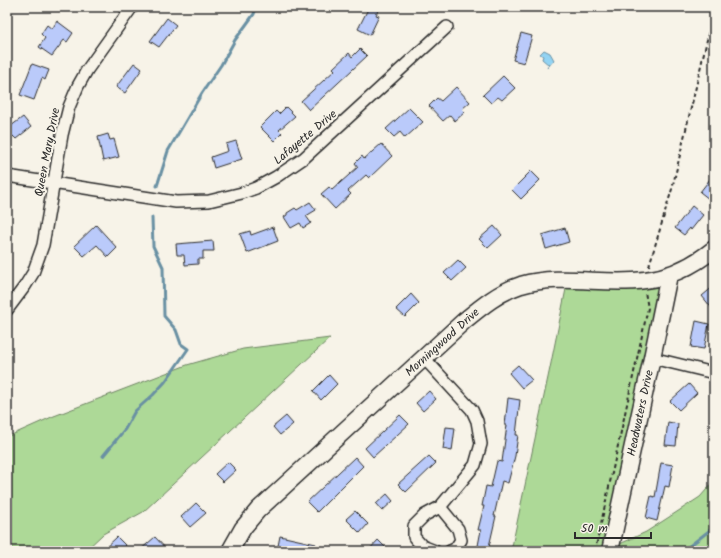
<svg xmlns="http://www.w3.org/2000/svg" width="721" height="558" font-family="Kalam,sans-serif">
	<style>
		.green { fill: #add997; stroke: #6c8261 }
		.water { fill: #92d3f3; stroke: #6990a3 }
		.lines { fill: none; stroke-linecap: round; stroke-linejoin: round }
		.stream { stroke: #6990a3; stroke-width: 3 }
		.building { fill: #bacafa; stroke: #2b2b2b }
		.street-casing { stroke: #2b2b2b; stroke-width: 14 }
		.secondary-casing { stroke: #2b2b2b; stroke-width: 19 }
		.path { stroke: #2b2b2b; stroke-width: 2; stroke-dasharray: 4 3; stroke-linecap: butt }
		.street { stroke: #f7f3e8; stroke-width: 11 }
		.secondary { stroke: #f7f3e8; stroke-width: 16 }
		.labels { text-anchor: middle; stroke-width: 4; stroke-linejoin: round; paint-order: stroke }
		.street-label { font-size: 12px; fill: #2b2b2b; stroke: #f7f3e8 }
	</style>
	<rect width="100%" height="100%" fill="#f7f3e8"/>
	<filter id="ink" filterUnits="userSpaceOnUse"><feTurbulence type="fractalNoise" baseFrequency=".025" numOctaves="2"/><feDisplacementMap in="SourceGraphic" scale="8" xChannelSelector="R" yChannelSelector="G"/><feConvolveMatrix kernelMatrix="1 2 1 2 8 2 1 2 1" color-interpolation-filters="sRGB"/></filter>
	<g filter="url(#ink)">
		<!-- green -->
		<g class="green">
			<polygon points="669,275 611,548 646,532 700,497 714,481 714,551 511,551 550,368 568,279"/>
			<polygon points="330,338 143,512 103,534 85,551 13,551 7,539 7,437 54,416 187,365 243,349"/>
		</g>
		<!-- water -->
		<polygon class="water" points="544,50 550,53 554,60 547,68 549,65 542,59 543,56 540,54"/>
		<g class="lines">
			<!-- stream -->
			<g class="stream">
				<polyline points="157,186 168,151 202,93 221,65 235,40 254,14 256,7"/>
				<polyline points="103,456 125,429 135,411 153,395 165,382 188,349 181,344 176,330 164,316 163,267 153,246 152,218"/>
				<polyline points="683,551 714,527"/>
			</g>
		</g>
		<!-- building -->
		<g class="building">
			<polygon points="369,7 380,7 376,15 379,16 370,35 358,29"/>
			<polygon points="167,18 176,25 159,47 150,41"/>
			<polygon points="57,21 73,33 67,42 64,40 52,56 39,47 45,38 41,34 47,25 52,29"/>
			<polygon points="521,33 532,36 524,63 513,60"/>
			<polygon points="360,49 367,56 309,110 301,101 335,70 333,68 349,53 352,57"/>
			<polygon points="134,63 142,69 125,93 116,87"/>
			<polygon points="32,64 49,70 45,80 42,78 34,100 20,95"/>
			<polygon points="503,76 515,88 502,100 498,97 491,103 483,95"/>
			<polygon points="456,87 470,102 462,109 465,112 455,121 450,115 443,121 429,106 437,98 441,101"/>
			<polygon points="286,107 295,116 279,130 282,133 274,141 260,127 276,111 279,114"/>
			<polygon points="409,108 423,122 405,138 400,132 394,137 386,129"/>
			<polygon points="23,117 31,127 16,139 13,136 7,141 7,129"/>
			<polygon points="108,134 110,140 114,139 119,157 103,161 98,137"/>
			<polygon points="236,141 242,159 214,168 211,157 228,151 226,144"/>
			<polygon points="381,144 392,156 369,178 366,175 348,191 351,194 335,209 321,194 329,187 332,190 358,167 355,163 362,156 364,159"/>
			<polygon points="531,171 540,180 521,199 512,190"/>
			<polygon points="714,174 714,203 700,192"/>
			<polygon points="310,202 316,210 306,216 311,223 303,228 300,223 291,228 284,217 287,215 287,213 295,208 297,210"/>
			<polygon points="692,206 703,215 691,230 690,228 684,235 675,228"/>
			<polygon points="96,225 117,248 108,257 97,245 84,256 74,246"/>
			<polygon points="494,226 502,235 488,248 479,239"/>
			<polygon points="273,227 278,241 247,253 240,234 250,231 251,235"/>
			<polygon points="565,228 569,242 546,249 542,235"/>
			<polygon points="213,241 214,251 203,251 203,259 198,259 198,264 185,265 184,255 177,255 176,244"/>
			<polygon points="458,260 466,268 452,281 444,273"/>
			<polygon points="714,286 714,311 702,296"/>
			<polygon points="411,294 419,303 405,317 396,309"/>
			<polygon points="696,321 709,324 704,349 691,347"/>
			<polygon points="518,365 532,380 522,388 509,373"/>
			<polygon points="329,375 337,384 321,400 313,391"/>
			<polygon points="689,384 697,393 679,410 670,401"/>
			<polygon points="429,391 436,399 423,411 416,403"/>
			<polygon points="508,398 520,400 516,435 518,435 515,456 508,483 502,481 494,516 496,516 488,551 477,551 481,530 478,530 484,506 482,506 486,486 491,487 497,461 502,462 507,425 505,425"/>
			<polygon points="400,415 409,424 373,457 365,448"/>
			<polygon points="286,416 293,424 280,435 273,427"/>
			<polygon points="668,422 678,424 676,446 665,445"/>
			<polygon points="446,427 455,428 452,451 443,449"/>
			<polygon points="429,456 436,463 406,492 398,484"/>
			<polygon points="355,457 363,466 317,512 307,502"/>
			<polygon points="228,462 236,470 223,482 215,474"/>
			<polygon points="661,463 673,465 669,487 665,486 657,521 646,518 651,496 655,497"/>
			<polygon points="387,494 393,501 382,511 376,504"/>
			<polygon points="196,503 206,513 190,527 181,517"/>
			<polygon points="355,511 368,524 360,533 346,519"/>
			<polygon points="280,536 316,544 315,551 277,551"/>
			<polygon points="117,537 131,551 102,551"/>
			<polygon points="155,537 168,551 139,551"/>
			<polygon points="378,540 389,551 368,551"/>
		</g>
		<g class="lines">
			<defs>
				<g id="street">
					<polyline points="7,176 176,202 209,201 242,193 256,188 276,177 304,158 447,27"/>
					<polyline points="7,310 25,286 33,273 43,245 62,135 69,107 78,86 87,70 132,7"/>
					<polyline points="424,358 472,410 477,421 481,444 475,465 440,507 425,515 414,526 414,537 422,546 435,551"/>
					<polyline points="652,358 714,373"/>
					<polyline points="440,507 458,529 461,540 455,549 450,551"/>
				</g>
				<g id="secondary">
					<path d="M230,551L243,528L258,510L464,321C481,307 499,292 521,285C563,273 604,286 645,280C671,277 694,265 714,249"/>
					<polyline points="610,551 652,358 669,275"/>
				</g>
			</defs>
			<!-- street casing -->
			<use href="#street" class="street-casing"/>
			<!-- secondary casing -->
			<use href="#secondary" class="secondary-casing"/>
			<!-- path -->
			<g class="path">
				<polyline points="649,266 672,189 714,10"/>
				<polyline points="595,551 648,308 645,292"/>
			</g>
			<!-- street -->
			<use href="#street" class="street"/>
			<!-- secondary -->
			<use href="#secondary" class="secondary"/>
		</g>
	</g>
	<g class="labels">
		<!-- street labels -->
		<g class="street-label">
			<text transform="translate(305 137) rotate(-40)" y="4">Lafayette Drive</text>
			<text transform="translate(47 152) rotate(-79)" y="4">Queen Mary Drive</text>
			<text transform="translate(442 342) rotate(-42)" y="4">Morningwood Drive</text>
			<text transform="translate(640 413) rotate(-78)" y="4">Headwaters Drive</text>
		</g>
	</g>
	<!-- margin -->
	<rect width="721" height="558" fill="none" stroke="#f7f3e8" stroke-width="24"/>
	<rect x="12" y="12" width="697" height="534" fill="none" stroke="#2b2b2b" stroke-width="1.5" filter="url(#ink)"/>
	<!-- scale -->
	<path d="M575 532v6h76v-6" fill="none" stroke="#2b2b2b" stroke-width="2"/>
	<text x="581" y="532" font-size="12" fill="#2b2b2b" stroke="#f7f3e8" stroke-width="3" paint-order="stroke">50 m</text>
</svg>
